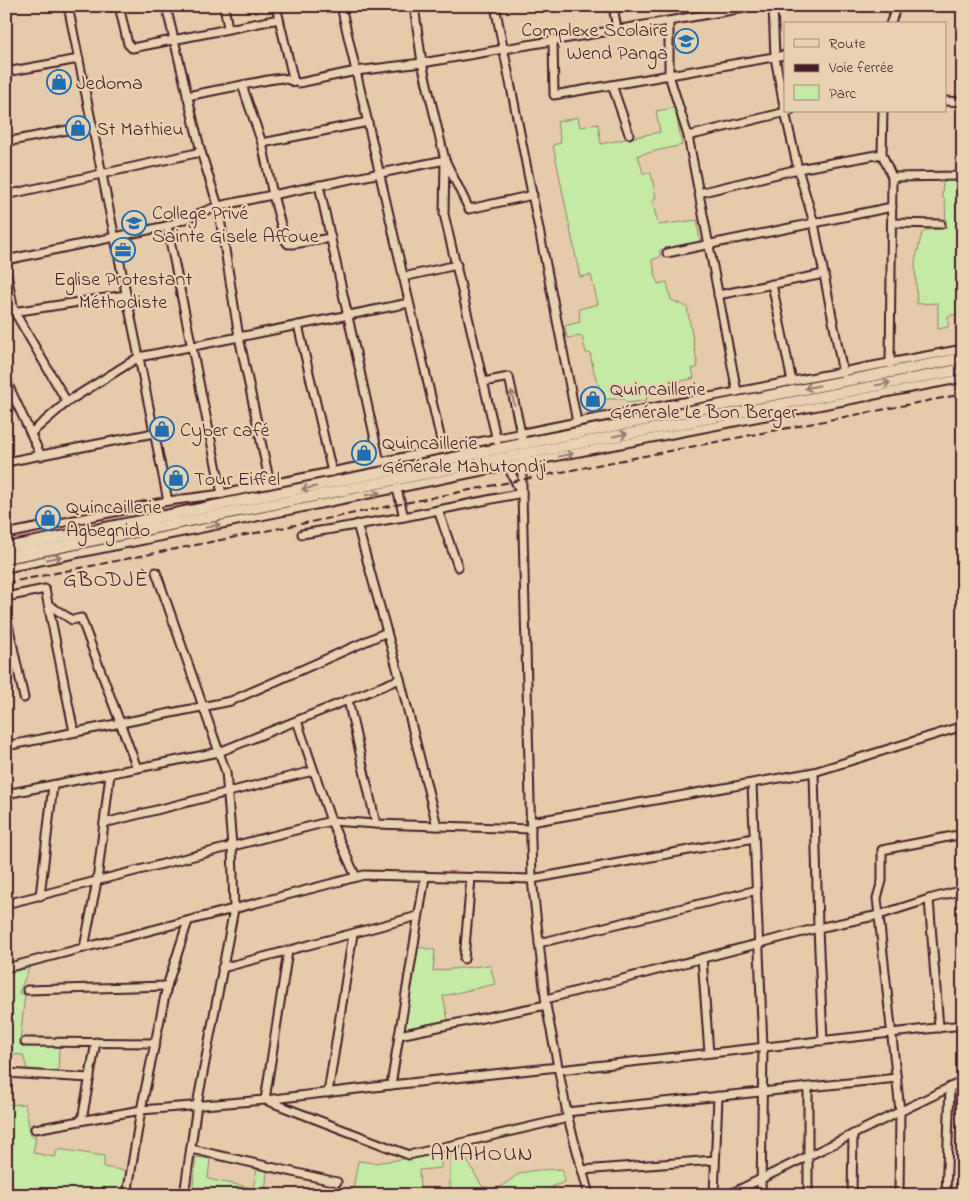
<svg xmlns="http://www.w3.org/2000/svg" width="969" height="1201" font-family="'Indie Flower',sans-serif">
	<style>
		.green { fill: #c5eaa5; stroke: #888468 }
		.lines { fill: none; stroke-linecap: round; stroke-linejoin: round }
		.minor-casing { stroke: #4a1f2b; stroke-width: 11 }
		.highway-casing { stroke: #4a1f2b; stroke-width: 14 }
		.minor { stroke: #e7d3b1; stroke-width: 7 }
		.highway { stroke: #e7d3b1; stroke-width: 10 }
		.rail { stroke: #4a1f2b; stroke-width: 2; stroke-dasharray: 8 4; stroke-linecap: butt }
		.oneway { stroke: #98796e }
		.labels { text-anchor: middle; stroke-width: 4.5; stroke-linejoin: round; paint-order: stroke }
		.poi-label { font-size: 20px; fill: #4a1f2b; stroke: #e7d3b1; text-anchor: start }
		.quarter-label { font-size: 22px; letter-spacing: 1px; fill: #4a1f2b; stroke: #e7d3b1 }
	</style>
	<rect width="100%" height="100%" fill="#e6cbab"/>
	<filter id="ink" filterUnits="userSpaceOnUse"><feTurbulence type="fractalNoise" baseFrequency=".02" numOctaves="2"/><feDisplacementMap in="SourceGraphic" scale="10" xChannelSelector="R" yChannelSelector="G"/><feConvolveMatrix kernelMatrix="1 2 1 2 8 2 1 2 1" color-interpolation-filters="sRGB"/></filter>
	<g filter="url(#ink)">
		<!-- green -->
		<g class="green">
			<polygon points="675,108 682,145 638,155 643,173 651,173 656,198 652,199 658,225 697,220 700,242 660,250 660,257 652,260 658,284 667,282 671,300 687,307 698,367 692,369 694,378 674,383 674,387 645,392 647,400 628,403 624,399 603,399 594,372 590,353 586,353 582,336 567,338 565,326 580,322 579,309 598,304 591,275 580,277 553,145 561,143 557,122 578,117 580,127 598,124 601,144 660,132 656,111"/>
			<polygon points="943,180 963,180 963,313 948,316 948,327 938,329 938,303 917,304 915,262 922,233 927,230 946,228 945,200 942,197"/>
			<polygon points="418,947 435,950 433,971 490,965 495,984 443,996 448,1020 405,1029"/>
			<polygon points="29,968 19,993 25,994 20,1041 59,1044 58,1073 28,1072 23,1055 9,1054 6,1041 6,973"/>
			<polygon points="6,1100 9,1105 25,1104 31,1136 36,1137 33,1153 55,1157 58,1149 104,1156 104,1167 127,1171 123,1195 52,1195 35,1192 34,1195 12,1195 6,1192"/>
			<path d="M461,1150L482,1186C504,1195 508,1175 526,1172C537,1169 550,1170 562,1169L565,1182L553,1186L552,1195H352L358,1161L374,1163L441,1154V1168L419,1170L420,1189L450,1188V1157L455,1153Z"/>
			<polygon points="196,1157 210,1159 208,1179 253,1188 257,1169 267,1171 265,1194 268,1195 192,1195"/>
		</g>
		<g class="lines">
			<defs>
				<g id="minor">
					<polyline points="68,6 168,501"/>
					<polyline points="119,6 128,44 132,48 279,19"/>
					<polyline points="166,6 201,152 218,206 239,337 270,484"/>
					<polyline points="224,6 228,28"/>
					<polyline points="276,6 294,82"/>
					<polyline points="341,6 443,449"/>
					<polyline points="414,6 422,63 445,160 469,209 533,195"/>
					<polyline points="495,6 577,422"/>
					<polyline points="613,6 617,29"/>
					<polyline points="773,6 775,57 785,112 798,169 814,223 843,373"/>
					<polyline points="669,21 669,75 688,136 737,392"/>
					<polyline points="890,24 897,6"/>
					<polyline points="553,40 554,95 785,55"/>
					<polyline points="6,62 8,72"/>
					<polyline points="6,72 79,59"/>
					<polyline points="242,85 262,143 273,195 285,240 288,244 293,244 331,238"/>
					<polyline points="612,85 629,134"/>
					<polyline points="187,96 268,80 282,78 299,83 356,71 422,63 756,6"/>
					<polyline points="945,101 963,102"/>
					<polyline points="883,111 882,154 892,177 890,364"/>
					<polyline points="688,136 790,111"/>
					<polyline points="6,142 93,125"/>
					<polyline points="262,143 368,122"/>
					<polyline points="445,160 444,214 497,441"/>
					<polyline points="892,177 963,176"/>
					<polyline points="319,185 380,462"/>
					<polyline points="699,193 798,169 882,154"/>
					<polyline points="6,195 201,152"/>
					<polyline points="892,223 941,224"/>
					<polyline points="167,226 222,494"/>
					<polyline points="667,253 892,207"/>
					<polyline points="6,260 167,226 218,206 445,160"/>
					<polyline points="6,269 14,311 67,402"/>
					<polyline points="403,277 457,265"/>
					<polyline points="772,284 792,382"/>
					<polyline points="718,295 824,274"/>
					<polyline points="6,313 126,295"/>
					<polyline points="298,325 332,472"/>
					<polyline points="6,380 41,456"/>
					<polyline points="483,382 509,377 522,438"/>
					<polyline points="31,433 67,402 139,357 409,303"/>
					<polyline points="522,461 522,493 532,879 546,1005 568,1118 589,1195"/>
					<polyline points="6,462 154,433"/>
					<polyline points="506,463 521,493"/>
					<polyline points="397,489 404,517"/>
					<polyline points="438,510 458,567"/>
					<polyline points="357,524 400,679 437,826"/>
					<polyline points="6,534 168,501 222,494 577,422 963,349"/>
					<polyline points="302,534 404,517 522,493"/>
					<polyline points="6,568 507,466 963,378"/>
					<polyline points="156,572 226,772 232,846 234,909 197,1105 184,1195"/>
					<polyline points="6,597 45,589 74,732"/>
					<polyline points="49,605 72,620 81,618 137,768"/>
					<polyline points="6,615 24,698"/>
					<polyline points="348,700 376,824"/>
					<polyline points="297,721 331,821 356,877"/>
					<polyline points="6,746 231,701 387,632"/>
					<polyline points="814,772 818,928 823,1041"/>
					<polyline points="752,784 763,1047 761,1195"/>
					<polyline points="6,794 219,752 400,679"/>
					<polyline points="531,822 814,772 963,726"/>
					<polyline points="104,823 313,771"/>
					<polyline points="40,896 53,785"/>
					<polyline points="929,899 939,1028"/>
					<polyline points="6,904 331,821 376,824 531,829"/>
					<polyline points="539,943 757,890"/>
					<polyline points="84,948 97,881 110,774"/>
					<polyline points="702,958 709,1053"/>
					<polyline points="464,959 471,878"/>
					<polyline points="6,968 364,875 532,879 754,838"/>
					<polyline points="222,968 418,916"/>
					<polyline points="27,990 167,986"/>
					<polyline points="546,999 818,928 879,915 929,899 963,890"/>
					<polyline points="399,1035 546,1005"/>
					<polyline points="25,1042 156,1043"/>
					<polyline points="559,1070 963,1025"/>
					<polyline points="6,1073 90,1078"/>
					<polyline points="391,1085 425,877"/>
					<polyline points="328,1093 353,934"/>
					<polyline points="265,1100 288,951"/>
					<polyline points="268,1101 409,1155 568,1118"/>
					<polyline points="566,1112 897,1078"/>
					<polyline points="82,1120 96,1042"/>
					<polyline points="35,1129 141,1110 265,1100 391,1085 558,1067"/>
					<polyline points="191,1149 337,1182"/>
					<polyline points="582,1170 715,1160"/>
					<polyline points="127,1195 141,1110 167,986 188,921"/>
					<polyline points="714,1195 718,1096"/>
					<polyline points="728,1195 963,1081"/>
					<polyline points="808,1195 808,1087"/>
					<polyline points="852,1195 853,1134"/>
					<polyline points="899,1195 900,1111 877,898 882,881 882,850 963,834"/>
					<polyline points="946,1195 950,1087"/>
				</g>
				<g id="highway">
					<polyline points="6,548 547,439 963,358"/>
					<polyline points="6,558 503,458 963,369"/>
				</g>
			</defs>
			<!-- minor casing -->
			<use href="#minor" class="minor-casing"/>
			<!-- highway casing -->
			<use href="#highway" class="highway-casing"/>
			<!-- minor -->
			<use href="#minor" class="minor"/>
			<!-- highway -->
			<use href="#highway" class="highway"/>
			<!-- rail -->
			<polyline class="rail" points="6,583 515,481 963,394"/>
		</g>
		<!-- one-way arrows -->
		<defs><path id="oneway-shaft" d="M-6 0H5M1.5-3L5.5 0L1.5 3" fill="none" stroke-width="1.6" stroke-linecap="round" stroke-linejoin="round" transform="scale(1.25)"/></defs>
		<g class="oneway">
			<use href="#oneway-shaft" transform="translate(883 384) rotate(-11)"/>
			<use href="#oneway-shaft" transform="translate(812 387) rotate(169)"/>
			<use href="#oneway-shaft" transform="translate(513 398) rotate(-102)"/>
			<use href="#oneway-shaft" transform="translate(620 435) rotate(-11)"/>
			<use href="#oneway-shaft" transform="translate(566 455) rotate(-11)"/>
			<use href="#oneway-shaft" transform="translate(309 488) rotate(168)"/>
			<use href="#oneway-shaft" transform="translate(373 494) rotate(-11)"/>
			<use href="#oneway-shaft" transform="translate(213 526) rotate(-11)"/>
			<use href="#oneway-shaft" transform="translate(54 558) rotate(-11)"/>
		</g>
	</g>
	<!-- icons -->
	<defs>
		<symbol id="school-ring" viewBox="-11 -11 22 22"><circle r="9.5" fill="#e7d3b1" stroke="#1f6fb2" stroke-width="1.5"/><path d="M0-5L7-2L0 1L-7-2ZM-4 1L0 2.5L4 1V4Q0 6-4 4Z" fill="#1f6fb2"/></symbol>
		<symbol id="shop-ring" viewBox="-11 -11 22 22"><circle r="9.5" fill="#e7d3b1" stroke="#1f6fb2" stroke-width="1.5"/><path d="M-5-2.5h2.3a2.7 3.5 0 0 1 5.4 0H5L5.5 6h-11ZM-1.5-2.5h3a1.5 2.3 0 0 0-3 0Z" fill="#1f6fb2"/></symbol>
		<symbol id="university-ring" viewBox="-11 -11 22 22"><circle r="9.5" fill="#e7d3b1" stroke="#1f6fb2" stroke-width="1.5"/><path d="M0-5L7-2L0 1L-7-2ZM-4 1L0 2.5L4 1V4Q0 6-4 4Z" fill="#1f6fb2"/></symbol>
		<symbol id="office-ring" viewBox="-11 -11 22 22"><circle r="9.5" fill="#e7d3b1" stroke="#1f6fb2" stroke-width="1.5"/><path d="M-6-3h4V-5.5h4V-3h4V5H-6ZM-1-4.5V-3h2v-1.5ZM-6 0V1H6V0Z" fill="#1f6fb2"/></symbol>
	</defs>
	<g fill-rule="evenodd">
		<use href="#school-ring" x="672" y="27" width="28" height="28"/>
		<use href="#shop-ring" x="45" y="68" width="28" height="28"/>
		<use href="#shop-ring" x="64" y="114" width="28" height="28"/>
		<use href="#university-ring" x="120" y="209" width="28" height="28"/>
		<use href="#office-ring" x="109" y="236" width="28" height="28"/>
		<use href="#shop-ring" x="579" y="385" width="28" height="28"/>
		<use href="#shop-ring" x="148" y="415" width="28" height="28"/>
		<use href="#shop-ring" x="350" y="439" width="28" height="28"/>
		<use href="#shop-ring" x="162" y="464" width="28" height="28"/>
		<use href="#shop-ring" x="34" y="504" width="28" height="28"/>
	</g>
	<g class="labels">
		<!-- poi labels -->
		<g class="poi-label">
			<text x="668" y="36" text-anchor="end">Complexe Scolaire<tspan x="668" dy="23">Wend Panga</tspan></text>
			<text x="76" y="89">Jedoma</text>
			<text x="96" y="135">St Mathieu</text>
			<text x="152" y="219">College Privé<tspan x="152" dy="23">Sainte Gisele Affoue</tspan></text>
			<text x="123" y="285" text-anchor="middle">Eglise Protestant<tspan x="123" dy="23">Méthodiste</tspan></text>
			<text x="610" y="395">Quincaillerie<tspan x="610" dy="23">Générale Le Bon Berger</tspan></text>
			<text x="180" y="436">Cyber café</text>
			<text x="382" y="449">Quincaillerie<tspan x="382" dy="23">Générale Mahutondji</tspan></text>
			<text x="194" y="485">Tour Eiffel</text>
			<text x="66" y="513">Quincaillerie<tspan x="66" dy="23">Agbegnido</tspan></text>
		</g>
		<!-- quarter labels -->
		<g class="quarter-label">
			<text x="106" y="586">GBODJÈ</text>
			<text x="482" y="1160">AMAHOUN</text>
		</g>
	</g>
	<!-- margin -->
	<rect width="969" height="1201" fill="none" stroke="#e7d3b1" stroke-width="25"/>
	<rect x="12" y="12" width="944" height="1176" fill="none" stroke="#4a1f2b" stroke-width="2" filter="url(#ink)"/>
	<!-- legend -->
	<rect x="784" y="22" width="162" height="90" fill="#e7d3b1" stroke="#a88b7b"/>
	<rect x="794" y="39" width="25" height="8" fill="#e7d3b1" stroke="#a88b7b"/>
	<text x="829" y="48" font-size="15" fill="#4a1f2b">Route</text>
	<rect x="794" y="64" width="25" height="8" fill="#4a1f2b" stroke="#a88b7b"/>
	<text x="829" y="72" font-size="15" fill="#4a1f2b">Voie ferrée</text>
	<rect x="794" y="85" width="25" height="15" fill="#c5eaa5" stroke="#a88b7b"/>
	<text x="829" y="98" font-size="15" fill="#4a1f2b">Parc</text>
</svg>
